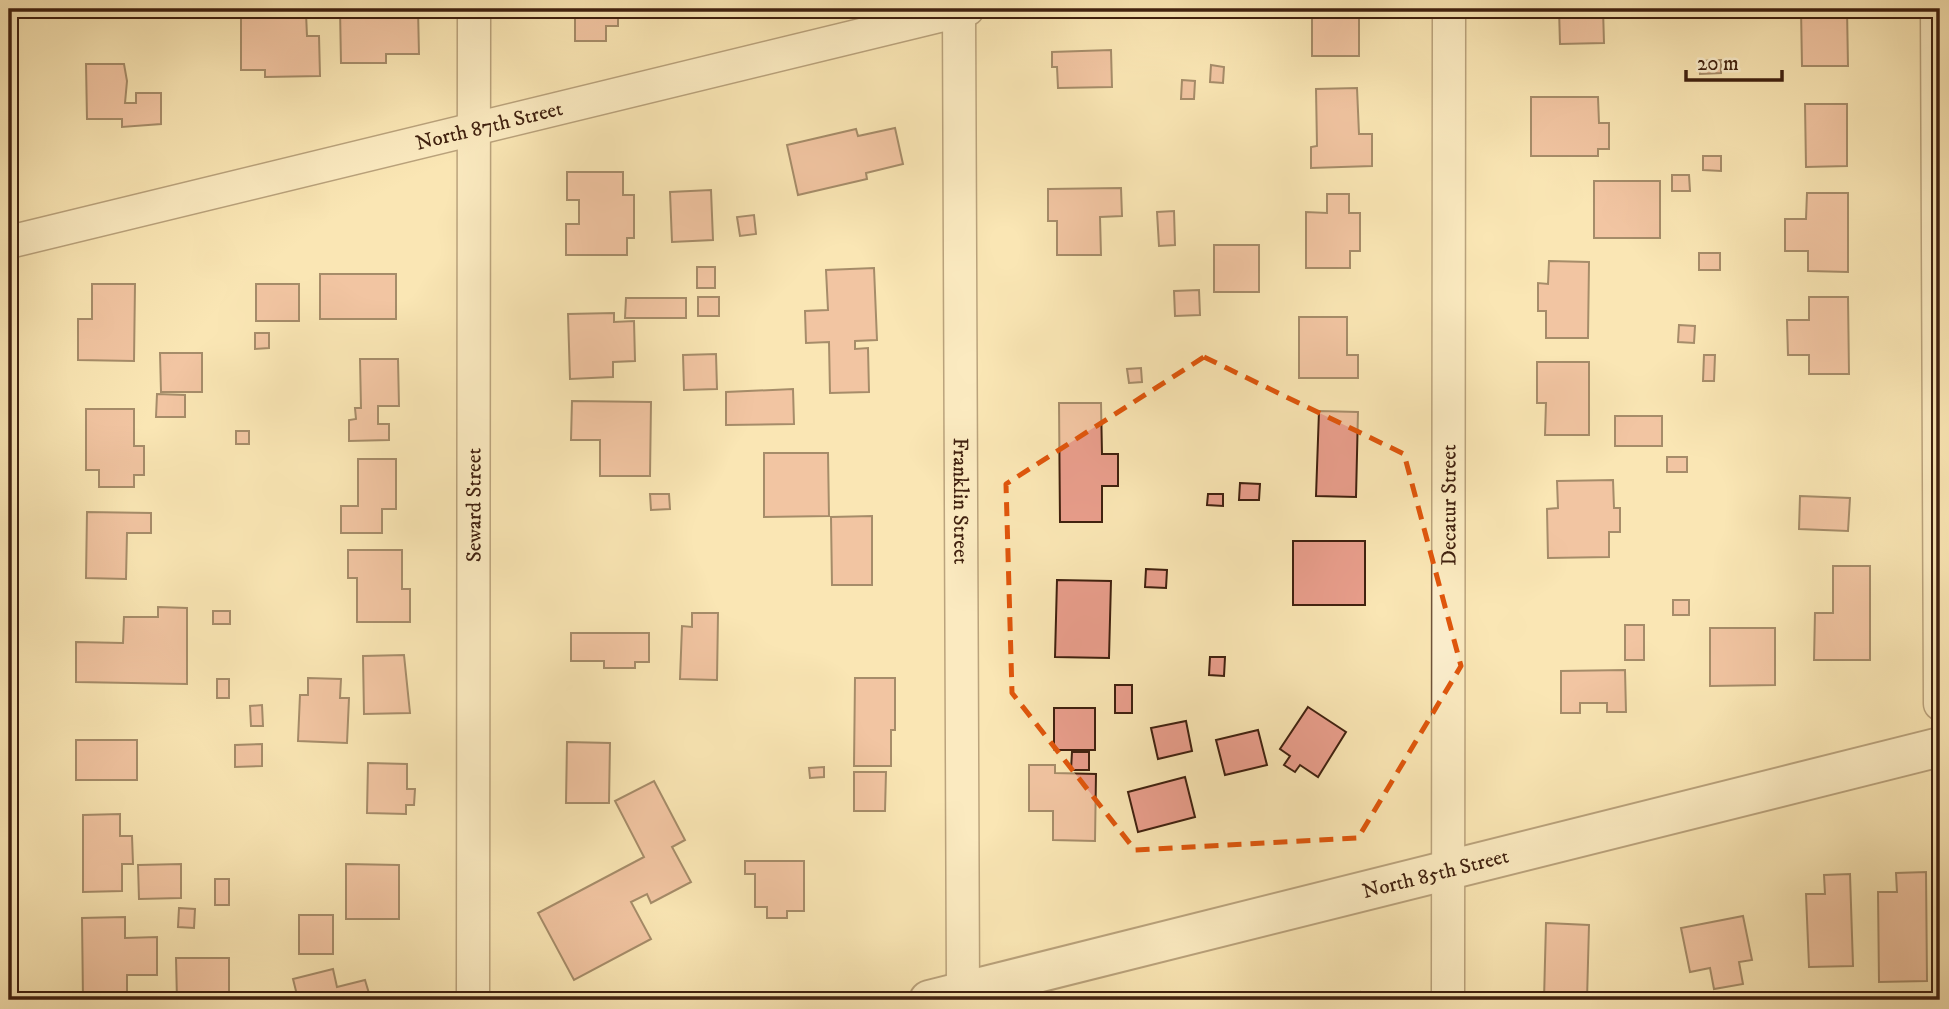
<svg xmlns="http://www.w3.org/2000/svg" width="1949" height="1009" font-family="'IM FELL DW Pica',serif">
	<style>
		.building { fill: #e99e8c; stroke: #40210f; stroke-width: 2 }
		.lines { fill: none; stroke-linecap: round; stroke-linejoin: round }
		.minor-casing { stroke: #6e5238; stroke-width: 35 }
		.tertiary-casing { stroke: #6e5238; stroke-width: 42 }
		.minor { stroke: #fcefce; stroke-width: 32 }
		.tertiary { stroke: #fcefce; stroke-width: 38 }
		.marked { fill: none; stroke: #e0560c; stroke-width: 5; stroke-dasharray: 14 9; stroke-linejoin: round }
		.labels { text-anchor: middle; stroke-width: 5; stroke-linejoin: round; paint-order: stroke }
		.street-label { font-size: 21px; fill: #40210f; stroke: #fcefce }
	</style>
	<rect width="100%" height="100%" fill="#fae6b4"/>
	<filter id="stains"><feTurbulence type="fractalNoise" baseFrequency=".00286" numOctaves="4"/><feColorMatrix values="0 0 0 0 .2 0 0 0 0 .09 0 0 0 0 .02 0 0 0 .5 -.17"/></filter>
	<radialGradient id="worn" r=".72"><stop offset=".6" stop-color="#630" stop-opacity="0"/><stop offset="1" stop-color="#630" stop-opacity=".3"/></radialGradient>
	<!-- building -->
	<g class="building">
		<polygon points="340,9 418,9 419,54 386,54 386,63 341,63"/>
		<polygon points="575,9 618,9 618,26 606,26 606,41 575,41"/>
		<rect x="1312" y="9" width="47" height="47"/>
		<polygon points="1559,9 1603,9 1604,43 1560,44"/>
		<polygon points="1801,9 1847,9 1848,66 1802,66"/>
		<polygon points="241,13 306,13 307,36 319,36 320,76 265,77 265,70 241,70"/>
		<polygon points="1111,50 1112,87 1058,88 1057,67 1052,67 1052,52"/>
		<polygon points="1721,60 1721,73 1700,74 1699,61"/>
		<polygon points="86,64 124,64 127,81 125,103 136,103 136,93 161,93 161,124 122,127 122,119 87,119"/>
		<polygon points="1211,65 1224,67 1223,83 1210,82"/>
		<polygon points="1182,80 1195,81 1194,99 1181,99"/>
		<polygon points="1357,88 1359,134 1372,134 1372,166 1311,168 1311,147 1317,146 1316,89"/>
		<polygon points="1531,97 1598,97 1599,123 1609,123 1609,149 1598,149 1598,156 1531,156"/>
		<polygon points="1805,104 1847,104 1847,166 1806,167"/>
		<polygon points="895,128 903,164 866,173 867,179 798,195 787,145 856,129 858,136"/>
		<polygon points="1703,156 1721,156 1721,171 1703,170"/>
		<polygon points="567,172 623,172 623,195 634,195 634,238 627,238 627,255 566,255 566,224 579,224 579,200 567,200"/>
		<polygon points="1672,175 1689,175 1690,191 1672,191"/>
		<rect x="1594" y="181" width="66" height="57"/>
		<polygon points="1121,188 1122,216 1100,217 1101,255 1057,255 1057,221 1048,221 1048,189"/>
		<polygon points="711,190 713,240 672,242 670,192"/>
		<polygon points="1807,193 1848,193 1848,272 1808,271 1808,251 1785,251 1785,219 1806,219"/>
		<polygon points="1327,194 1349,194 1349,213 1360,213 1360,251 1350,251 1350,268 1306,268 1306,212 1327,213"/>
		<polygon points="1174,211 1175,245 1159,246 1157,212"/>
		<polygon points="754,215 756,234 740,236 737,217"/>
		<rect x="1214" y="245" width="45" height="47"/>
		<rect x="1699" y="253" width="21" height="17"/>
		<polygon points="1549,261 1589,262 1588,338 1546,338 1546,311 1538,311 1538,283 1548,284"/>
		<rect x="697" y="267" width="18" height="21"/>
		<polygon points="874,268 877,340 855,341 855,349 868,348 869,392 830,393 829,342 806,343 805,311 828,310 826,270"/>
		<rect x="320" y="274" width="76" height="45"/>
		<polygon points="92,284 135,284 134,361 78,360 78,319 92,319"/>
		<rect x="256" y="284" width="43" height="37"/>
		<polygon points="1199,290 1200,315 1175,316 1174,291"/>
		<rect x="698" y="297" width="21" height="19"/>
		<polygon points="1809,297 1848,297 1849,374 1809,374 1809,355 1788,355 1787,320 1809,320"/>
		<polygon points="626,298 686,298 686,318 625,318"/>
		<polygon points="614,313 614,322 634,321 635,361 613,362 613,377 570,379 568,314"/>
		<polygon points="1299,317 1347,317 1347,355 1358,355 1358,378 1299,378"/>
		<polygon points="1679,325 1695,326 1694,343 1678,342"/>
		<polygon points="255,333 269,333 269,348 255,349"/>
		<polygon points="160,353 202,353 202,392 161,392"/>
		<polygon points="716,354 717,389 684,390 683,355"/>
		<polygon points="1704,355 1715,355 1714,381 1703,381"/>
		<polygon points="360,359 398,359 399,406 378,406 378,424 389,424 389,440 349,441 349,420 356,419 355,408 361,408"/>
		<polygon points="1537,362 1589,362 1589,435 1545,435 1546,403 1537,403"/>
		<polygon points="1141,368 1142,382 1129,383 1127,369"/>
		<polygon points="793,389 794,424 726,425 726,392"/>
		<polygon points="157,394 185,395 185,417 156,417"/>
		<polygon points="572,401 651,402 650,476 600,476 600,440 571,440"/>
		<polygon points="1059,403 1101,403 1102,454 1118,454 1118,486 1102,486 1102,522 1060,522"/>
		<polygon points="86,409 134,409 134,446 144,446 144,475 134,475 134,487 99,487 99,470 86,470"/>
		<polygon points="1319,411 1358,412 1356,497 1316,496"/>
		<rect x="1615" y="416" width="47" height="30"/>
		<rect x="236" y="431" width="13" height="13"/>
		<polygon points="764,453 828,453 829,516 764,517"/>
		<rect x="1667" y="457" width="20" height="15"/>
		<polygon points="358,459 396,459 396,509 382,509 382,533 341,533 341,506 358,506"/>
		<polygon points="1613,480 1614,508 1620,508 1620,532 1609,532 1609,557 1548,558 1547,509 1558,508 1557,481"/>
		<polygon points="1240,483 1260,484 1259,500 1239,500"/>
		<polygon points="650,494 669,494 670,509 651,510"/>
		<polygon points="1208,494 1223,494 1223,506 1207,505"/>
		<polygon points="1800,496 1850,498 1848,531 1799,529"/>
		<polygon points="87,512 151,513 151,533 127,533 126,579 86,578"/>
		<polygon points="872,516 872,585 832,585 831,517"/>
		<rect x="1293" y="541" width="72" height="64"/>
		<polygon points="348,550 402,550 402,589 410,589 410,622 357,622 357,578 348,578"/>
		<polygon points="1833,566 1870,566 1870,660 1814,660 1815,613 1833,613"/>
		<polygon points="1146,569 1167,570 1166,588 1145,587"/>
		<polygon points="1057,580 1111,581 1109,658 1055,657"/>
		<rect x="1673" y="600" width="16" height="15"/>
		<polygon points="158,607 187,608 187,684 76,682 76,642 123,643 124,617 158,617"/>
		<rect x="213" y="611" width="17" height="13"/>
		<polygon points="692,613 718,613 717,680 680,679 682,626 692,627"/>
		<rect x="1625" y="625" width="19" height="35"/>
		<polygon points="1710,628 1775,628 1775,685 1710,686"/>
		<polygon points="571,633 649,633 649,662 635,662 635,668 604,668 604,661 571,661"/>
		<polygon points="404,655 410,713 364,714 363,656"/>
		<polygon points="1210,657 1225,657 1224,676 1209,675"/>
		<polygon points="1625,670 1626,712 1607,712 1607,703 1580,703 1580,713 1561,713 1561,671"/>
		<polygon points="308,678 341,679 340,698 349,698 347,743 298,741 300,695 308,695"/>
		<polygon points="855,678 895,678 895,730 891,730 891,766 854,766"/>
		<rect x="217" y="679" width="12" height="19"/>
		<rect x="1115" y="685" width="17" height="28"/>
		<polygon points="262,705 263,726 251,726 250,706"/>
		<polygon points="1308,707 1346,732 1318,777 1300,765 1295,772 1284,765 1290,756 1280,749"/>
		<rect x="1054" y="708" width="41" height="42"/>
		<polygon points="1186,721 1192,751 1158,759 1151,728"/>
		<polygon points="1258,730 1267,765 1225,775 1216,740"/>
		<rect x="76" y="740" width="61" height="40"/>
		<polygon points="567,742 610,743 609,803 566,803"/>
		<polygon points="262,744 262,766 235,767 235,745"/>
		<polygon points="1072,752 1089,752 1089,770 1071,770"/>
		<polygon points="368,763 407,764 407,789 415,789 414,805 406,805 406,814 367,813"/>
		<polygon points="1029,765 1055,765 1055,773 1096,774 1095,841 1053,840 1053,811 1029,811"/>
		<polygon points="824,767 824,777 810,778 809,768"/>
		<polygon points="854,772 886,772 885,811 854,811"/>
		<polygon points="1185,777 1195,817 1138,832 1128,792"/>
		<polygon points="654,781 685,840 672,847 691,882 651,903 647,894 631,902 651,939 574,980 538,913 644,857 615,801"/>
		<polygon points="120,814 120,836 132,836 133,864 122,864 122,891 83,892 83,815"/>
		<polygon points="745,861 804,861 804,911 787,911 787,918 767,918 767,907 755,907 755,874 745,874"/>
		<polygon points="181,864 181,898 139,899 138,865"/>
		<polygon points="346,864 399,865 399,919 346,919"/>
		<polygon points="1926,872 1927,981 1879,982 1878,892 1897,892 1896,873"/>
		<polygon points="1850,874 1853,966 1809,967 1806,894 1825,894 1824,875"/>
		<rect x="215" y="879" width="14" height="26"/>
		<polygon points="179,908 195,909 194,928 178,927"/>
		<rect x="299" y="915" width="34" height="39"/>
		<polygon points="1743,916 1752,960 1739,962 1743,984 1714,989 1710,968 1690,972 1681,928"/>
		<polygon points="125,917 125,938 157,937 157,975 127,975 127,999 83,1000 82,918"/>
		<polygon points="1546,923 1589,925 1587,1000 1544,1000"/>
		<polygon points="176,958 229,958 229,1000 177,1000"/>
		<polygon points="333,969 337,987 365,980 371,1000 293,1000 298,999 293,979"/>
		<polygon points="1360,992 1361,1000 1322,1000"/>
	</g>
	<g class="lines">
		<defs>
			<g id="minor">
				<path id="s1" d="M959,9L963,992"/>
				<polyline points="1937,9 1940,704"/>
				<path id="s2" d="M9,242L968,9"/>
				<path id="s3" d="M473,1000L474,9"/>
				<path id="s4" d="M1448,1000L1449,9"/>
			</g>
			<g id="tertiary">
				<path id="s5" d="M929,1000L1940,747"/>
			</g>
		</defs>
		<!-- minor casing -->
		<use href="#minor" class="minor-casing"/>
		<!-- tertiary casing -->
		<use href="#tertiary" class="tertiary-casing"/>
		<!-- minor -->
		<use href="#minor" class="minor"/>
		<!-- tertiary -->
		<use href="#tertiary" class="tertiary"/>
	</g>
	<!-- marked area -->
	<path d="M0 0H1949V1009H0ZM1204,357L1404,454L1461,666L1358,838L1135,850L1012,693L1006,484Z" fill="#fae6b4" fill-opacity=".55" fill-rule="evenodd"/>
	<path class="marked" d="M1204,357L1404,454L1461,666L1358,838L1135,850L1012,693L1006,484Z"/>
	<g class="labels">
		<!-- street labels -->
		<g class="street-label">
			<text dy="7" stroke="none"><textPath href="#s2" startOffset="494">North 87th Street</textPath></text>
			<text dy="7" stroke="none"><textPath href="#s1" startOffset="492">Franklin Street</textPath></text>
			<text dy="7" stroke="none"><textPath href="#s3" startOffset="495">Seward Street</textPath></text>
			<text dy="7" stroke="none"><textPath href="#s4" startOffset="495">Decatur Street</textPath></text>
			<text dy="7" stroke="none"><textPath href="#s5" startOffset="522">North 85th Street</textPath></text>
		</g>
	</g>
	<!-- margin -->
	<rect width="1949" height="1009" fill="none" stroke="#fae6b4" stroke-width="35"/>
	<rect x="10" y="10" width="1928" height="988" fill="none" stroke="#40210f" stroke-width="3.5"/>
	<rect x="18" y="18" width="1914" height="974" fill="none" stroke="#40210f" stroke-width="2"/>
	<!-- scale -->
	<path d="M1686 70v10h96v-10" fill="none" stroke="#40210f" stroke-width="3.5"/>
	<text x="1697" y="70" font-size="21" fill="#40210f" stroke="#fcefce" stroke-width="5" paint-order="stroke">20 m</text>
	<rect width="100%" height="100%" filter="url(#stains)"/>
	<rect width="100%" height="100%" fill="url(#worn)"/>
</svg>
